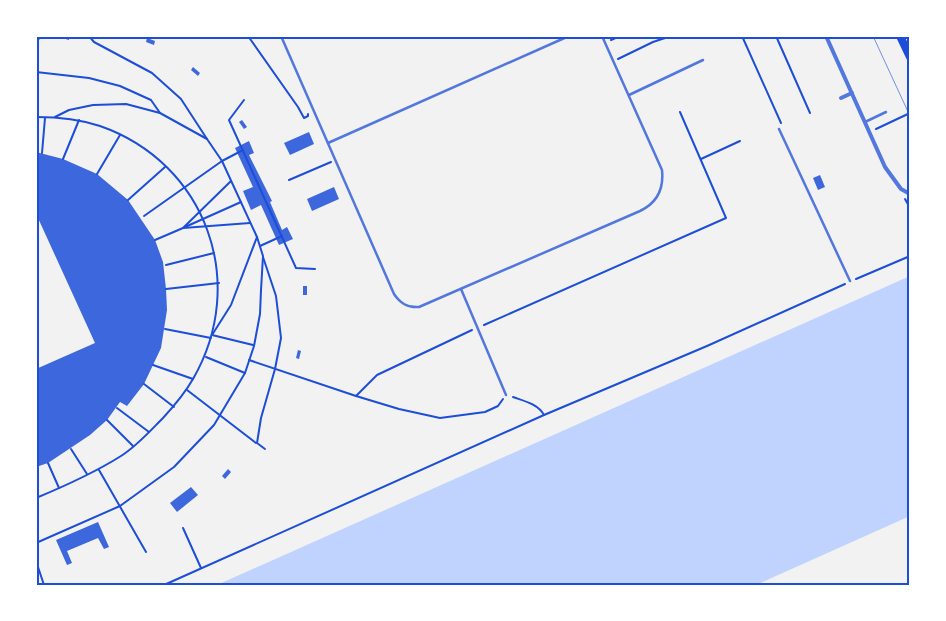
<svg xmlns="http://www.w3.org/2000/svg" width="946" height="621" font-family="'Archivo Narrow',sans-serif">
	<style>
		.water { fill: #bfd3fe }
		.building { fill: #3d67dc }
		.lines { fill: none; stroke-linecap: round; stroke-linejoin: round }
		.path { stroke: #1d4ed8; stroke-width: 2 }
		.service { stroke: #5277de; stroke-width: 2.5 }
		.pedestrian { stroke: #5277de; stroke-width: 4 }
		.primary { stroke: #1d4ed8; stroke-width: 8 }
		.tram { stroke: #7290e2; stroke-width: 1 }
		.neatline { fill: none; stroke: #1d4ed8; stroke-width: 2 }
	</style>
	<rect width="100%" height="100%" fill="#f2f2f2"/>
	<!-- water -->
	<polygon class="water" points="910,276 910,516 756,585 217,585"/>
	<!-- building -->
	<g class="building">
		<polygon points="55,36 69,36 69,40"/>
		<polygon points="147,38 155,41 154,45 146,42"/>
		<polygon points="193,67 200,73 198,76 191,70"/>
		<polygon points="242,120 247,127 244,129 239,122"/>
		<polygon points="309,132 314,144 290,155 284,143"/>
		<polygon points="249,141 254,153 249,155 272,201 270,202 282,230 287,227 293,239 279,245 261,205 251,210 243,191 253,187 235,148"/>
		<polygon points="36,152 63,159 97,174 128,200 155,240 163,262 166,289 167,310 161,348 144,384 127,406 120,402 107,420 90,435 48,463 36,467 36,369 95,343 38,218 36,219"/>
		<polygon points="820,175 825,187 818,190 813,178"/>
		<polygon points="334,187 339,199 312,211 307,199"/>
		<rect x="303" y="286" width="4" height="9"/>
		<polygon points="298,350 301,351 299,359 296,358"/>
		<polygon points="228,469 231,472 225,479 222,476"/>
		<polygon points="191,487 198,495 177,512 170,503"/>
		<polygon points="98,522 109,547 104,549 98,538 67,551 72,563 67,565 56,540"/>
	</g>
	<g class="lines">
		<!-- path -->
		<g class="path">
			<polyline points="89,36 94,42 152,73 181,99 207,139"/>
			<polyline points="248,36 298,107 304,118 308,116 308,114"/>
			<polyline points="742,36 781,123"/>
			<polyline points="776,36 810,113"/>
			<polyline points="36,40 44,36"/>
			<polyline points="611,40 620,36"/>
			<polyline points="618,59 653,42 671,36"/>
			<polyline points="36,72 89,78 120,86 151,100 160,113"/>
			<polyline points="244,100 229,120 296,268 315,269"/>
			<path d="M36,117C58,117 79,119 100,126C206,163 249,282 193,379C185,393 174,406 163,418C150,431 137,446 121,456C94,473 65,486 36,498"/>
			<polyline points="876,129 910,113"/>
			<polyline points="42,153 45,118"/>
			<polyline points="63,159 79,120"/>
			<polyline points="701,159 740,141"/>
			<polyline points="97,174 120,135"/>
			<polyline points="289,180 331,162"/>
			<polyline points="905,199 910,208"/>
			<polyline points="128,200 165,167"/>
			<polyline points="144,216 222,161 243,150"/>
			<polyline points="185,227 241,202"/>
			<polyline points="183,228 250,223"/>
			<polyline points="155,240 183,228 231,181"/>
			<polyline points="260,246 282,236"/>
			<polyline points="263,257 276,296 281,338 275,369 261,418 257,443 265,449"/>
			<polyline points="166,265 214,253"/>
			<polyline points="856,279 910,256"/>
			<polyline points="166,289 219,283"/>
			<polyline points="484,325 726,218 680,112"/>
			<polyline points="165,329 211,338"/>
			<polyline points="253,345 212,335 231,305 257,237"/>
			<polyline points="206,357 245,373"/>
			<polyline points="249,360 356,396 399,409 440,418 485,412 498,406 503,399"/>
			<polyline points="153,365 193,379"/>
			<polyline points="144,384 174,407"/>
			<polyline points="187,390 256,443"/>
			<polyline points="356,396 377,375 472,330"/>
			<path d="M513,397C524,401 538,404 544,415"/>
			<polyline points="117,408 149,432"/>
			<polyline points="107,420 133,446"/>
			<polyline points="71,449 87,474"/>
			<polyline points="48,463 59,488"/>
			<polyline points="99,470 146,552"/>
			<polyline points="183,528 201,568"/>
			<polyline points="36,543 120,506 174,467 214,425 245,373 254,346 260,314 261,290 263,256 257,237 222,161 207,139 160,113 126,104 93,105 69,110 55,117"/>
			<polyline points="36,561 44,585"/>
			<polyline points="164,585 544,415 707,346 845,284"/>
		</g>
		<!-- service -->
		<g class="service">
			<path d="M281,36L394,294C400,303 407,308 419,307L640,211C657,203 664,189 662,170L602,36"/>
			<polyline points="629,95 703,60"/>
			<polyline points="865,122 886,112"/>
			<polyline points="779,129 850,281"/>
			<polyline points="328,143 569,36"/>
			<polyline points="461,289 506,395"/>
		</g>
		<!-- pedestrian -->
		<g class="pedestrian">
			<polyline points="826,36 885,167 901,189 910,194"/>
			<polyline points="841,98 852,93"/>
		</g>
		<!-- primary -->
		<polyline class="primary" points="900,36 910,57"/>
		<!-- tram -->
		<polyline class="tram" points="873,36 910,116"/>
	</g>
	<!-- border -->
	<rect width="946" height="621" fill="none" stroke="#ffffff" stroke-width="75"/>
	<rect x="38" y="38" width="870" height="546" class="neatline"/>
</svg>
